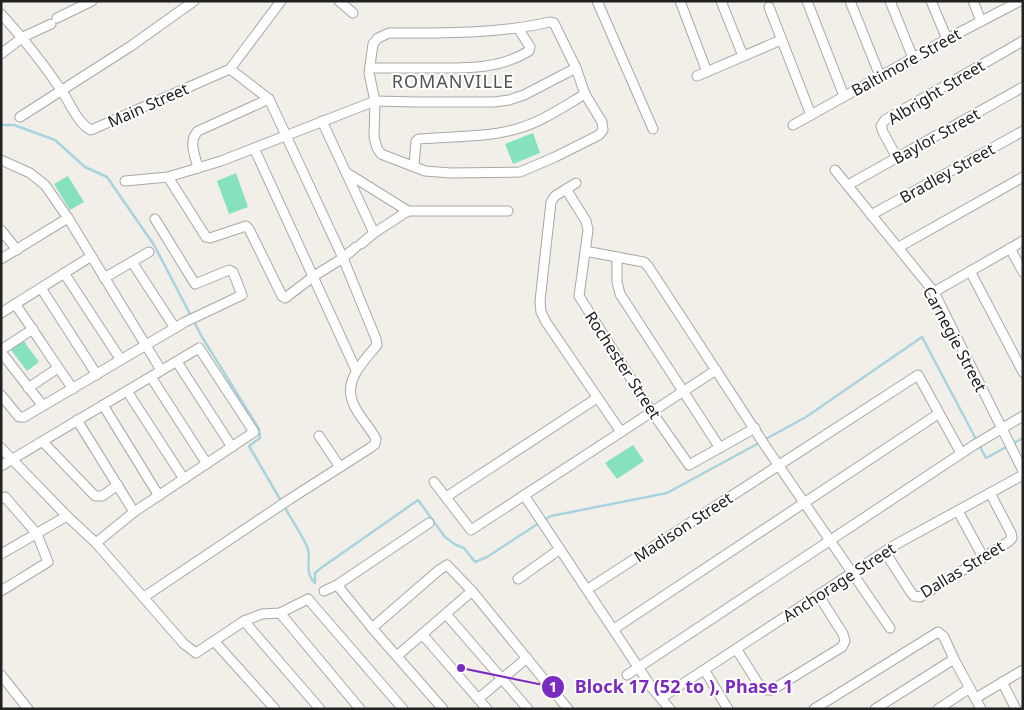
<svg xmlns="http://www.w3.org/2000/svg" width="1024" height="710" font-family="'Noto Sans',sans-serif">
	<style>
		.pitch { fill: #86e1be }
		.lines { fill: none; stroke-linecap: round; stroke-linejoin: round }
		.stream { stroke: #a8d3df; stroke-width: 2.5 }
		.minor-casing { stroke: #a8a8a8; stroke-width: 11 }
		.minor { stroke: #fff; stroke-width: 9 }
		.labels { text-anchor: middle; stroke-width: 4; stroke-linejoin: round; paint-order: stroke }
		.street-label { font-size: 16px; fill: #212121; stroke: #fff }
		.neighbourhood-label { font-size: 18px; letter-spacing: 1px; fill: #545454; stroke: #fff }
		.leader { fill: none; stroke: #7b2cbf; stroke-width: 2 }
		.callout-dot { fill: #7b2cbf; stroke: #fff; stroke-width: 2 }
		.mark-label { font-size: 15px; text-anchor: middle; font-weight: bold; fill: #fff }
		.callout-label { font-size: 18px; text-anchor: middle; font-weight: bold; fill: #7b2cbf; stroke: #fff; stroke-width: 4; stroke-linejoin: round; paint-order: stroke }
	</style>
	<rect width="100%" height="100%" fill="#f2efe8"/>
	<!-- pitch -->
	<g class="pitch">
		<polygon points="533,133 540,153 513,164 505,144"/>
		<polygon points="236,173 248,207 229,214 217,181"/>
		<polygon points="68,176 84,202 70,210 54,184"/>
		<polygon points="23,340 39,362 27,371 11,350"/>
		<polygon points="633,445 644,461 617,479 605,463"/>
	</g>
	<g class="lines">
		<!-- stream -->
		<g class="stream">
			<polyline points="1,125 14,125 55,140 85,167 107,177 154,245 202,337 259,429 260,438 249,446 281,501"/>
			<polyline points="764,440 806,417 922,337 986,458 1023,438"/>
			<path d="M284,506C289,516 305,539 308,549C311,561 304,573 315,583V573L321,568L418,500L445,537L456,545L464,548L475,562L487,557L539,523"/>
			<polyline points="544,520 551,516 667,493 759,443"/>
		</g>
		<defs>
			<g id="minor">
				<polyline points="339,1 353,13"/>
				<polyline points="597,1 653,129"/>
				<polyline points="680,1 707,72"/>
				<polyline points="721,1 743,56"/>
				<polyline points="807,1 844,96"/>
				<polyline points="850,1 880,76"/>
				<polyline points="890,1 913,58"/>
				<polyline points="931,1 947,39"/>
				<polyline points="973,1 981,21"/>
				<polyline points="769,7 811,115"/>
				<path d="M1,14C23,38 43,63 61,90C70,102 77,123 91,130L230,69L281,1"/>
				<polyline points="57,18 92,1"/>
				<path d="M550,22L554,23L576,68L585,94L602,122L603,130L599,135L555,157L520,172L451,173L425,171L381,154L377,148L374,137L375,101L369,73L373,44L378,38L389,33C442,33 497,34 550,22Z"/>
				<polyline points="1,54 23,37 51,24"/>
				<path d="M370,68C388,68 406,68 424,68C460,68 497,71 529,51L530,47L518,28"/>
				<polyline points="697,76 781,40"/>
				<polyline points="20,117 131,46 194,1"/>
				<polyline points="322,121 374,233"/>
				<polyline points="793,125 947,39 1020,1"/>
				<polyline points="254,148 356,370"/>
				<polyline points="897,158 883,132 881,126 885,120 1023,41"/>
				<polyline points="1,160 30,173 45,185 68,218 161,370"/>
				<path d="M414,166L416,141L419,139C450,136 485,138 516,129C540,123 563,107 585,94"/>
				<path d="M198,168C195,155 188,141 198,131L269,99"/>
				<polyline points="835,170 934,292 1023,471"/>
				<polyline points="347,173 408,211"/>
				<polyline points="168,177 206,237 210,238 246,226 249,229 282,296 285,298 314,276 343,258 356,247"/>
				<polyline points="125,181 168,177 221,161 375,101 417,102 494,102 509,100 524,95 576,68"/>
				<polyline points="576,183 555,196 551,202 540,301 541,312 546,322 621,432"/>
				<polyline points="848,185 1023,87"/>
				<polyline points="566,189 586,221 588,230 579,296 652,412 689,465 755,428"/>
				<polyline points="871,215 1023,131"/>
				<polyline points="1,230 17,250"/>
				<polyline points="361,244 374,233 408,211 508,211"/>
				<polyline points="899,247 1023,177"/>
				<polyline points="1010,248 1023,272"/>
				<polyline points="585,251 638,261 644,262 648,266 766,447 890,628"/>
				<polyline points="617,257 617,282 620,294 720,448"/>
				<polyline points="1,259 68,218"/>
				<polyline points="132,262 175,328"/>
				<polyline points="970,271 1023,372"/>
				<polyline points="64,273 121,360"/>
				<polyline points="104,278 149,252"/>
				<polyline points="41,288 97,375"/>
				<polyline points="934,292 1023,241"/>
				<path d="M15,304C35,332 53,361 73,389"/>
				<polyline points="1,313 90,257"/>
				<polyline points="1,350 33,329"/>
				<polyline points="1,352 43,406"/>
				<polyline points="177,362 232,447"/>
				<polyline points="151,377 207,464"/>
				<polyline points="28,388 58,368"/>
				<polyline points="127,391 184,479"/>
				<polyline points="1,395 19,417 24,417 185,322 242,295 233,272 229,270 195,284 155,219"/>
				<polyline points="103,405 159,496"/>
				<polyline points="77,420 134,512"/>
				<polyline points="319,436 340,467"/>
				<polyline points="43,442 95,496 102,496 118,485"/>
				<polyline points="1,448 67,516 96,543 184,644 196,653 244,621 262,614 280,613 308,599 403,709"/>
				<polyline points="1,466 199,348 254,432 134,512 96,543"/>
				<polyline points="434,482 471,530 716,370"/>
				<polyline points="524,495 652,688 670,709"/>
				<polyline points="446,497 597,398"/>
				<polyline points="1,499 5,497 37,534 48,562 1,591"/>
				<polyline points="958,511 983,557"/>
				<polyline points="885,552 910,591 914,596 920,597 1008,542 1012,538 1011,533 990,493"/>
				<polyline points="1,554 67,516"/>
				<polyline points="518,579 560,549"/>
				<polyline points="337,585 372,628 443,709"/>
				<polyline points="588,589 918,375 961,453"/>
				<polyline points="324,591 337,585 429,523"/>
				<path d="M144,597L290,499L370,448L375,444L376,439C370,427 358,416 353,403C343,380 364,361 377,345L376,339L343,258L269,99L230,69"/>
				<polyline points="280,613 360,709"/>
				<polyline points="446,614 528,709"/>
				<polyline points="244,621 320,709"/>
				<polyline points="372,628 439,570 447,565 472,591 568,709"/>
				<polyline points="614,629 938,414"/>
				<polyline points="422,634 487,709"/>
				<polyline points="214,641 275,709"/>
				<polyline points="737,650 761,688 766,690 772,690 842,647 845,641 843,634 819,596"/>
				<polyline points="397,656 472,591"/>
				<polyline points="705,671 728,709"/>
				<polyline points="1,675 28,709"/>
				<polyline points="627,675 974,445 1023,416"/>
				<polyline points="1002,682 1016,709"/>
				<polyline points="661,698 893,546 1023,475"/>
				<polyline points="976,698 1023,670"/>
				<polyline points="478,699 527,658"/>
				<polyline points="814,709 938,632 944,637 954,659 981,709"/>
				<polyline points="875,709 954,659"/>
				<polyline points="938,709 970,688"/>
			</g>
		</defs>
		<!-- minor casing -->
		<use href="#minor" class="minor-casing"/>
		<!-- minor -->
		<use href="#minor" class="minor"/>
	</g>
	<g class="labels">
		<!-- street labels -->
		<g class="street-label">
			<text transform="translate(906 62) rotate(-29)" y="6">Baltimore Street</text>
			<text transform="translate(936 92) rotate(-31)" y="6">Albright Street</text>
			<text transform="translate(148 105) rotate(-24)" y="6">Main Street</text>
			<text transform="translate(936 136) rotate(-29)" y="6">Baylor Street</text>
			<text transform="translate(947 173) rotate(-29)" y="6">Bradley Street</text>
			<text transform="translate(955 339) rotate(62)" y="6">Carnegie Street</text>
			<text transform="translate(623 365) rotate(57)" y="6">Rochester Street</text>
			<text transform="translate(683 527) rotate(-33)" y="6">Madison Street</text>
			<text transform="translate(962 569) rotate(-31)" y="6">Dallas Street</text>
			<text transform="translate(839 582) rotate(-33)" y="6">Anchorage Street</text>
		</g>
		<!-- neighbourhood labels -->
		<g class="neighbourhood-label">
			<text x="453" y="88">ROMANVILLE</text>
		</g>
	</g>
	<!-- callouts -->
	<path class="leader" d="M461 668L553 687"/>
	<g class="callout-dot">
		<circle cx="461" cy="668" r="5"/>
		<circle cx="553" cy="687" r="12"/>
	</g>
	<g class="mark-label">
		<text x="553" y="692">1</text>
	</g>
	<g class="callout-label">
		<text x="684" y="693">Block 17 (52 to ), Phase 1</text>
	</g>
	<!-- border -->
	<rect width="1024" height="710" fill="none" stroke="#212121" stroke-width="5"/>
</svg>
